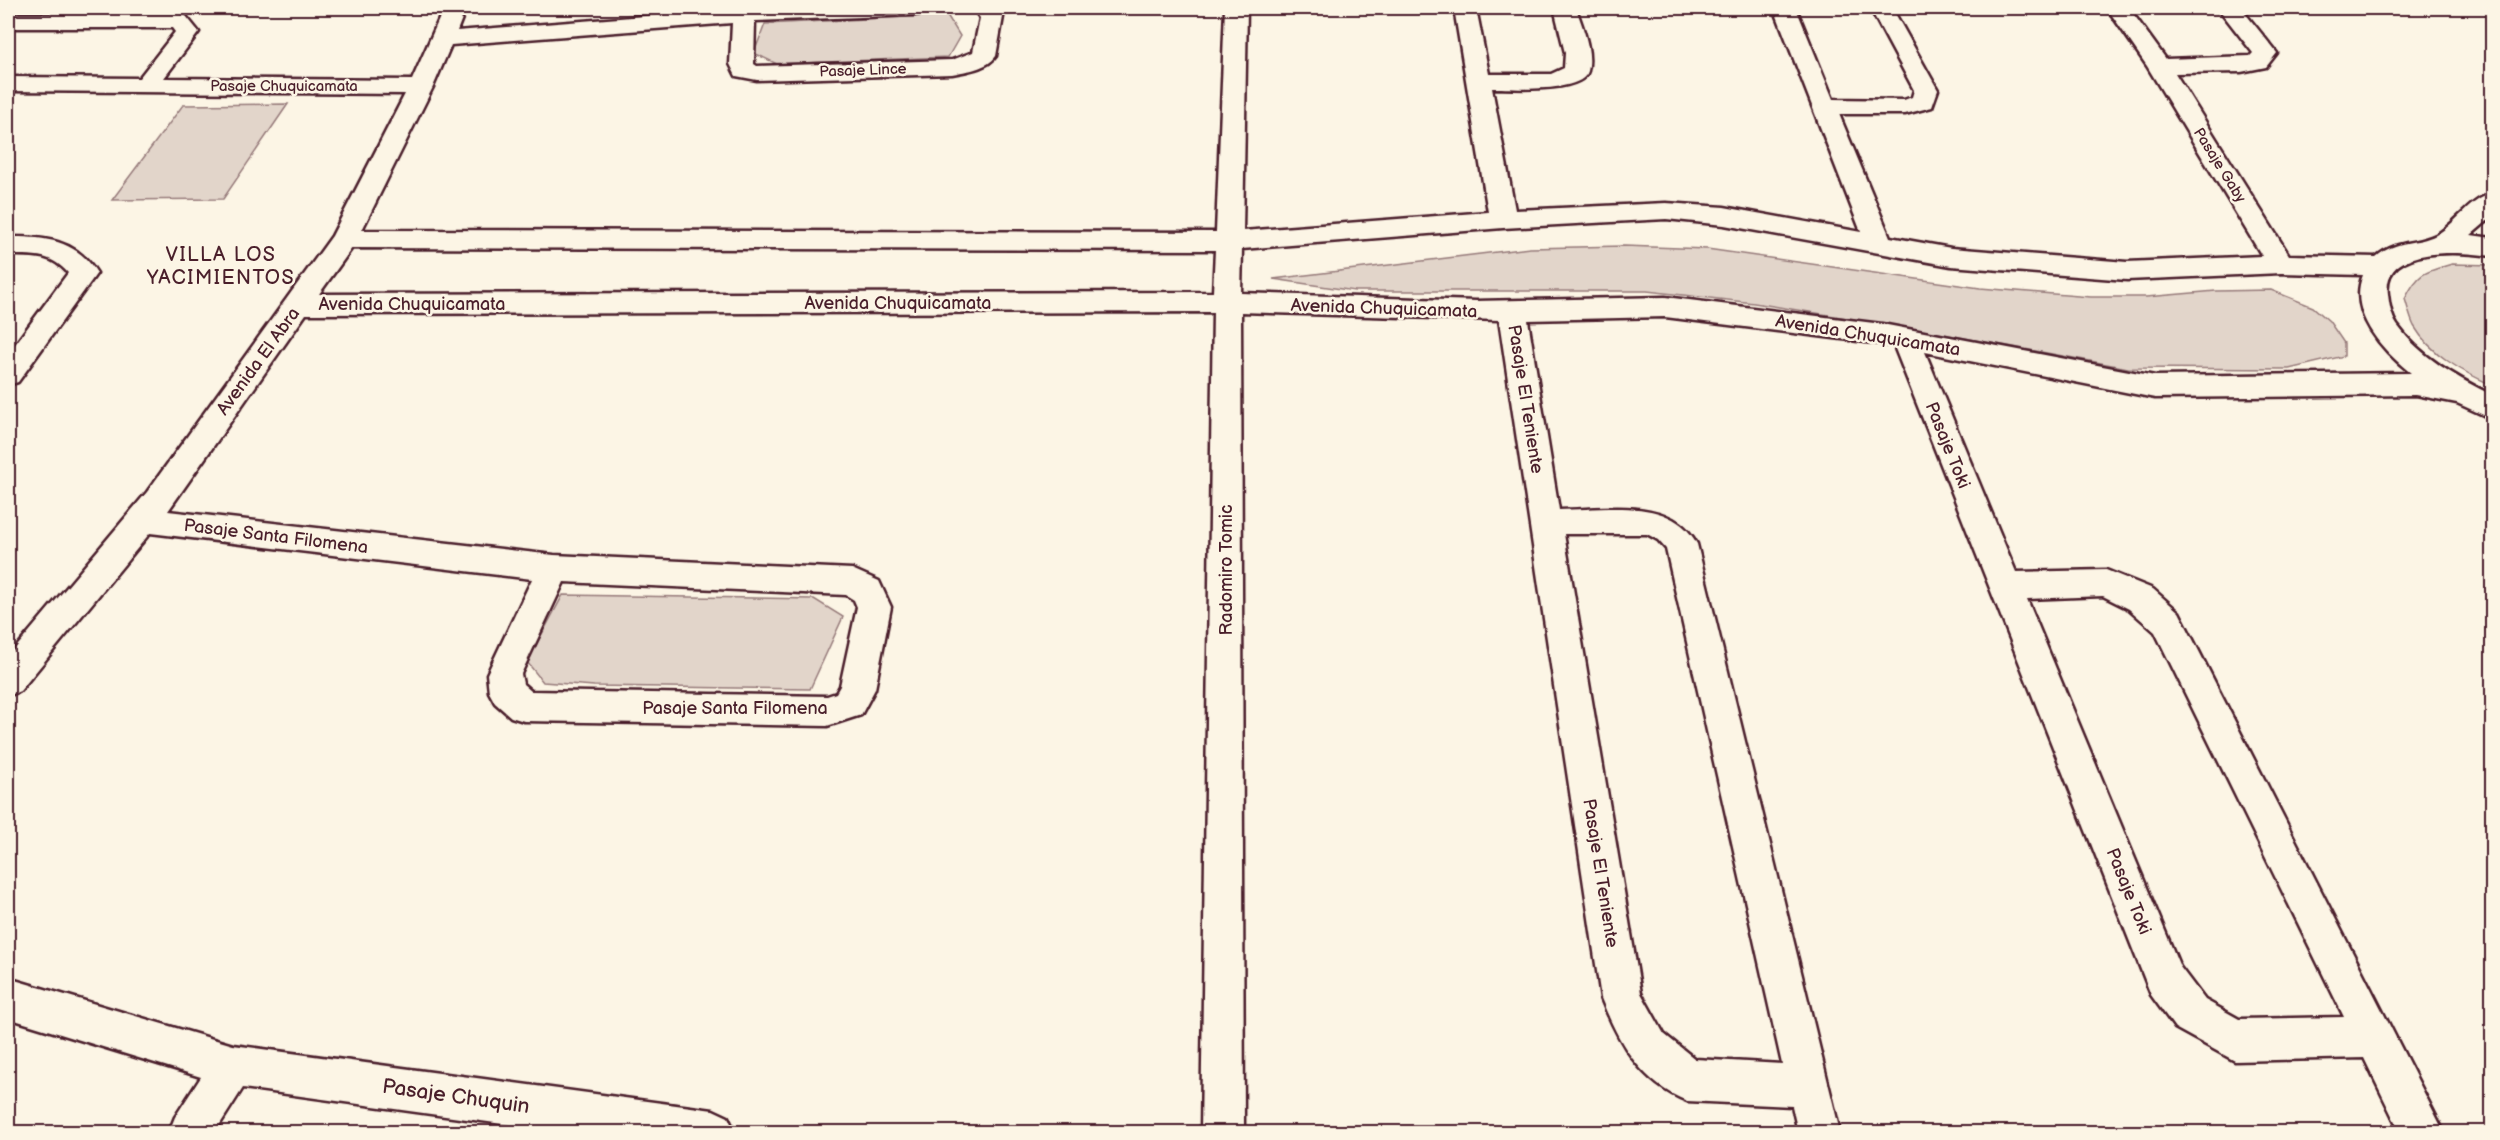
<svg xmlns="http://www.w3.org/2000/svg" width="2500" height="1140" font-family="'Balsamiq Sans',sans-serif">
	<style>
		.green { fill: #e2d5ca; stroke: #967a7a; stroke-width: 1.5 }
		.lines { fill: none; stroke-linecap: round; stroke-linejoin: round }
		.minor-casing { stroke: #4a1f2b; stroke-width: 5 }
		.minor { fill: #fcf5e5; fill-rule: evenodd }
		.labels { text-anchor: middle; stroke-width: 5; stroke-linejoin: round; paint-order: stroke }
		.far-street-label { font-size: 15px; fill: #4a1f2b; stroke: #fcf5e5 }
		.street-label { font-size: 18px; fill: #4a1f2b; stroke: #fcf5e5 }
		.neighbourhood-label { font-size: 20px; letter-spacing: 1.5px; fill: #4a1f2b; stroke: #fcf5e5 }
		.near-street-label { font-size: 21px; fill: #4a1f2b; stroke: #fcf5e5 }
	</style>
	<rect width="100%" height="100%" fill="#fcf5e5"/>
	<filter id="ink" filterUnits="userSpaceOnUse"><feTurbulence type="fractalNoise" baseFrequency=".0167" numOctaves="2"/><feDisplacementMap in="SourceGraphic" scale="12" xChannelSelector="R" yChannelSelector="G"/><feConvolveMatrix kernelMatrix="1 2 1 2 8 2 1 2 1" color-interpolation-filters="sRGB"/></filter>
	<g filter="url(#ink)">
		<!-- green -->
		<g class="green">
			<polygon points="947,15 960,36 948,57 777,64 754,53 765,24"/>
			<polygon points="288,104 223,199 112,200 183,105"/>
			<polygon points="1624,246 1707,249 1980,288 2091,297 2146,297 2216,291 2271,290 2313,307 2329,321 2344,343 2344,356 2289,369 2128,368 1921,330 1754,303 1647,291 1355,291 1273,279 1530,248"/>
			<path d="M2452,264L2492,265V385C2463,372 2431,355 2414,326C2410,318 2408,308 2405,299C2418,273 2424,272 2452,264Z"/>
			<polygon points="563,595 814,599 843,617 810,689 594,686 543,682 527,662"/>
		</g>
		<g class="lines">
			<defs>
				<g id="minor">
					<path d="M444,8H466L457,31L744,8H925L922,13L914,15L755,21L754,64L757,66L952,60L973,52L980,18L973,8H996L1003,17L996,56C987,69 966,71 952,74L757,80L736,76L730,64L732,23L451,45L433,87L362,230L1216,232L1225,8H1247L1243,231L1488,212L1454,8H1476L1489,74H1551L1564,68L1565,53L1554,8H1576C1582,26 1593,51 1588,71C1582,94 1510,88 1492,88L1515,210L1666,203L1724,207L1861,232L1774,8H1796L1833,99L1904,100L1912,97L1914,90L1870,8H1892L1938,90L1932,107L1905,114H1839L1890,237L1951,248L2127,262L2262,256L2147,66L2107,8H2129L2166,59L2250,56L2253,53L2218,8H2241L2277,53L2266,67L2241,72L2175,73L2289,255L2376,257C2397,239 2417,245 2436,235C2456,224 2471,198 2492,194V217L2471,235L2492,238V256C2463,252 2381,244 2388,294C2389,304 2391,316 2397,325C2420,357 2458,378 2492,395V419L2457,403L2416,395L2155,398L1925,352L2016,572L2106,570L2153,589L2179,612L2444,1132H2400L2364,1058L2235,1061L2175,1028L2151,995L1894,346L1882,344L1665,317L1528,320L1559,510C1606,510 1672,496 1697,544L1840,1132H1798L1792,1106L1687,1101C1640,1082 1619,1043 1601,998L1499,320L1241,312L1244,1132H1201L1213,312L306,314L168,511L554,555L852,569L879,581L891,607L875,689L861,715L827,726L524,721L511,717L495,703L489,692L487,674L532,579L150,533L20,691L8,696V657L147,492L332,236L405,94L8,91V77L139,78L175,32L172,28H8V14H178L186,16L199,32L164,78L412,80ZM1666,219L1724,225L1951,266L2127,280L2281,273L2363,275C2347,313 2384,352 2411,373L2155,376L1882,324L1665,297L1476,301L1241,293L1242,249L1503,228ZM352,248L1215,250L1213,292L319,294ZM1564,534H1647L1658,540L1666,549L1782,1064L1695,1059L1664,1034L1641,993ZM564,582L846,595L854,600L857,607L840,686L836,693L827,696L531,691L523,684L521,674ZM2103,596L2129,609L2155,632L2344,1017L2239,1019L2205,1000L2180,967L2027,599Z"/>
					<path d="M8,237C44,237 76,239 97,273L18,382L8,385V354L68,273C51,253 32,255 8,255Z"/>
					<polygon points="8,978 233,1045 713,1110 728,1117 735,1132 561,1132 243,1088 215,1132 169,1132 175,1117 201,1077 8,1018"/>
				</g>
			</defs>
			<!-- minor casing -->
			<use href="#minor" class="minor-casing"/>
			<!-- minor -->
			<use href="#minor" class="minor"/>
		</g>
	</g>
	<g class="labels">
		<!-- far-street labels -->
		<g class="far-street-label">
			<text transform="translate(863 70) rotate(-2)" y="5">Pasaje Lince</text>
			<text x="284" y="91">Pasaje Chuquicamata</text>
			<text transform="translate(2220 165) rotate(58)" y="5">Pasaje Gaby</text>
		</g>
		<!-- street labels -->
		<g class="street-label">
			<text x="898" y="309">Avenida Chuquicamata</text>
			<text x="412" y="310">Avenida Chuquicamata</text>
			<text transform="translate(1384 308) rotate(2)" y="6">Avenida Chuquicamata</text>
			<text transform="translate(1868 335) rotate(9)" y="6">Avenida Chuquicamata</text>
			<text transform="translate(258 361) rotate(-54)" y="6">Avenida El Abra</text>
			<text transform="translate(1526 399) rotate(81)" y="6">Pasaje El Teniente</text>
			<text transform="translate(1948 445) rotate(68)" y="6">Pasaje Toki</text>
			<text transform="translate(276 536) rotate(7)" y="6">Pasaje Santa Filomena</text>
			<text transform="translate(1226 570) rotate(-90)" y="6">Radomiro Tomic</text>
			<text x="735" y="714">Pasaje Santa Filomena</text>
			<text transform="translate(1601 873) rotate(81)" y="6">Pasaje El Teniente</text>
			<text transform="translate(2129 891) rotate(68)" y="6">Pasaje Toki</text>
		</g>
		<!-- neighbourhood labels -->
		<g class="neighbourhood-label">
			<text x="221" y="261">VILLA LOS<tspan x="221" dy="23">YACIMIENTOS</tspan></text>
		</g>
		<!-- near-street labels -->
		<g class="near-street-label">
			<text transform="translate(456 1096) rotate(8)" y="7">Pasaje Chuquin</text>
		</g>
	</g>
	<!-- margin -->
	<rect width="2500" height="1140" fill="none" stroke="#fcf5e5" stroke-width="30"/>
	<rect x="15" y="15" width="2470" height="1110" fill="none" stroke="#4a1f2b" stroke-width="2" filter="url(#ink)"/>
</svg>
